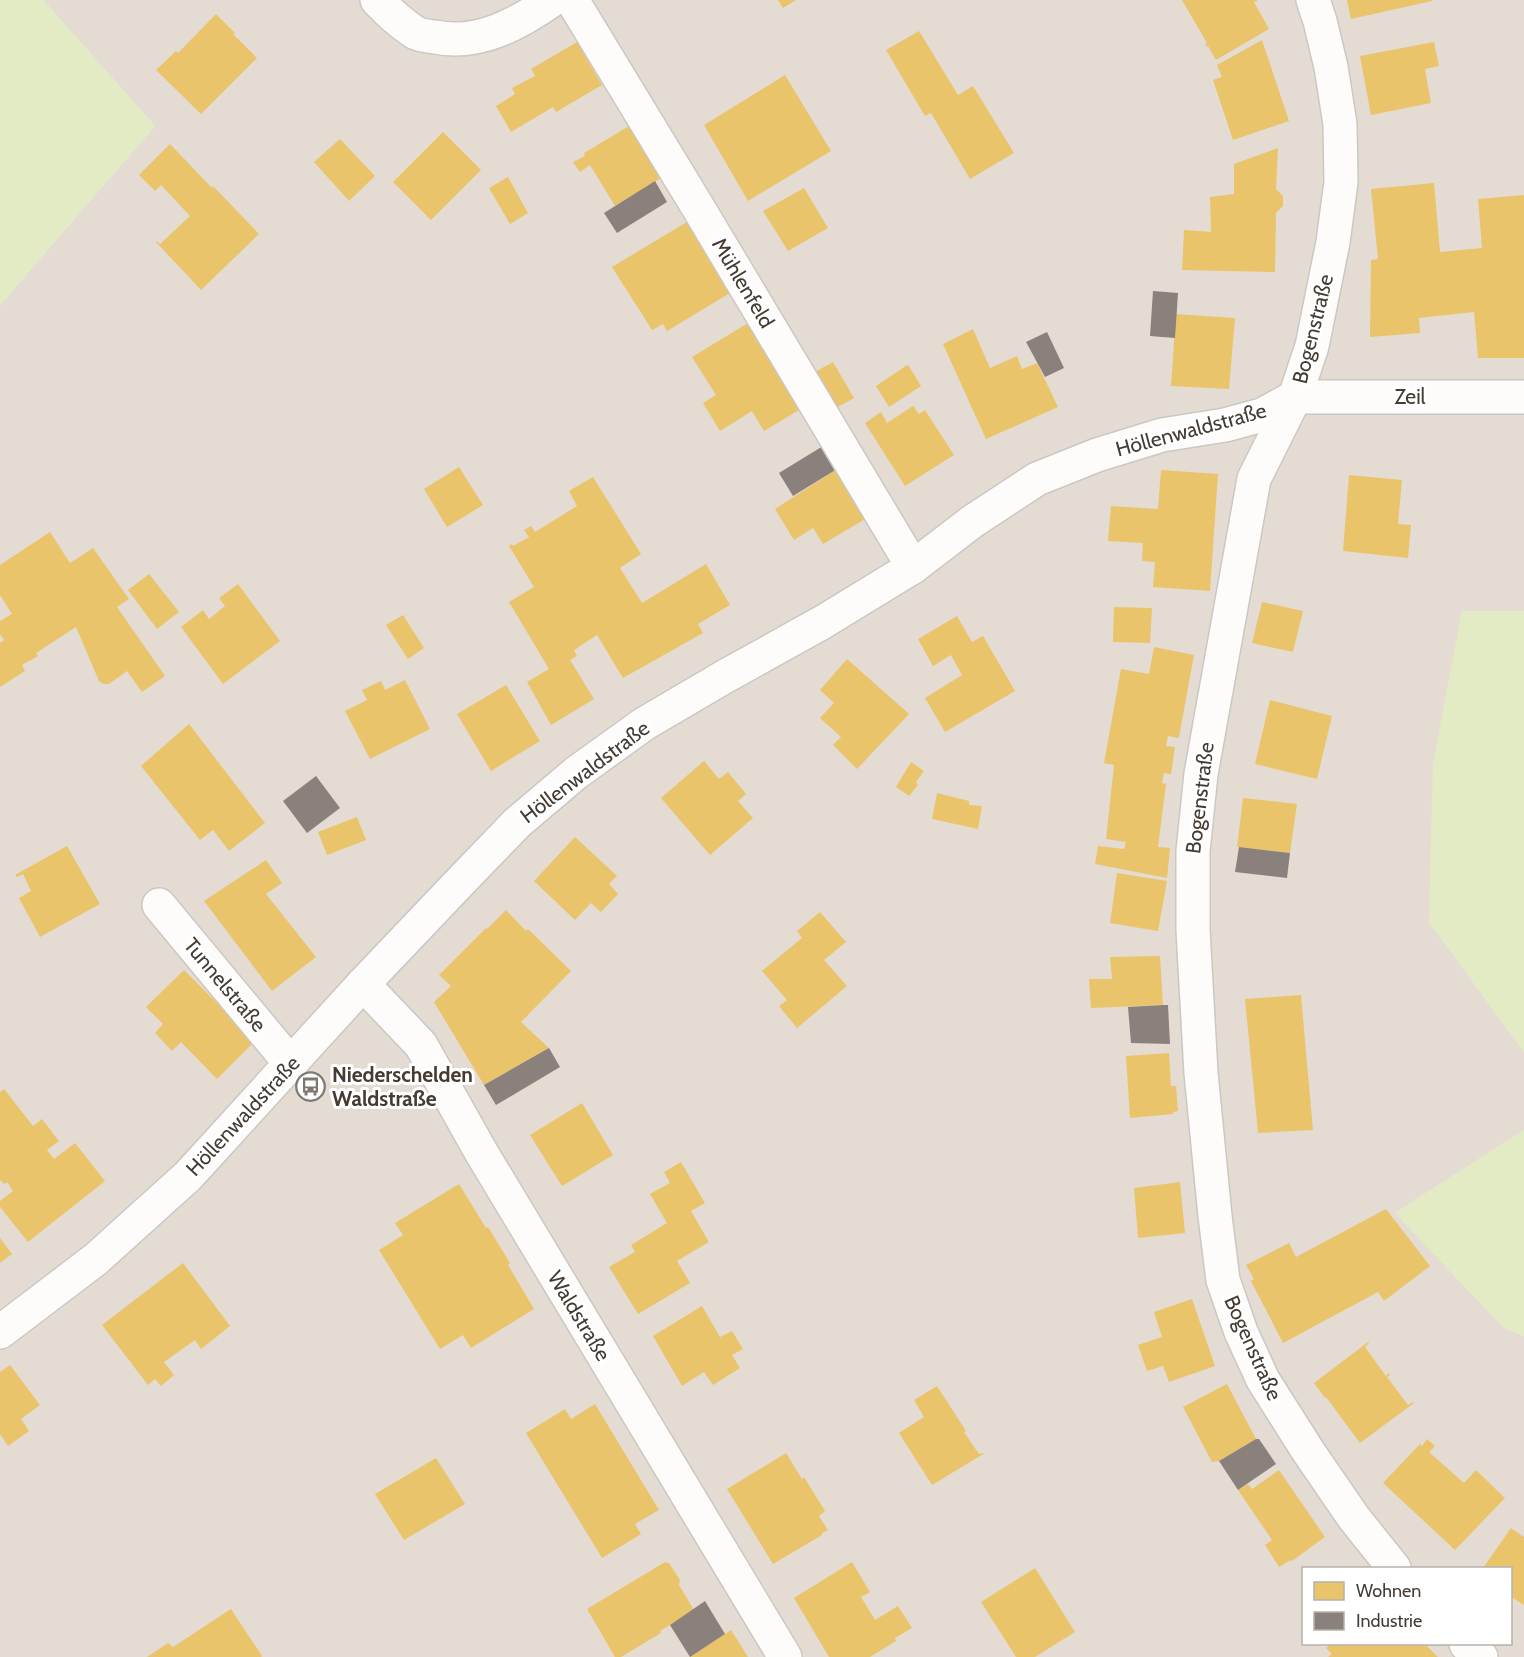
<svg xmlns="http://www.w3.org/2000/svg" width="1524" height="1657" font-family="Cabin,sans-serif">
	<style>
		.residential { fill: #e4dcd3; fill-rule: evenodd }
		.green { fill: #e2ebc3 }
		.homes { fill: #e9c46a }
		.industry { fill: #8a817c }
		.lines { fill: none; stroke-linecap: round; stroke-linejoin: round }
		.minor-casing { stroke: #cbc7c2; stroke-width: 36 }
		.minor { stroke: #fdfcfb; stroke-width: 33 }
		.labels { text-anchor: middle; stroke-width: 6; stroke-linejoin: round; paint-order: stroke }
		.street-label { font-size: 21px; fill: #453b32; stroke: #fff }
		.poi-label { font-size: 21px; font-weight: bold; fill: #453b32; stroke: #fff; text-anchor: start }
	</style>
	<rect width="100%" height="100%" fill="#efebe6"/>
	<!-- residential -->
	<path class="residential" d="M43,0H1524V611H1462L1429,922L1524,1052V1130L1395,1213L1503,1327L1524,1336V1657H0V305L155,126ZM1304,1568H1510V1644H1304Z"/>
	<!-- green -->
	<g class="green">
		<polygon points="0,0 43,0 155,126 0,305"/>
		<polygon points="1462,611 1524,611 1524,1052 1429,922 1433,763"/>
		<polygon points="1524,1130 1524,1336 1503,1327 1395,1213"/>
	</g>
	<!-- homes -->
	<g class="homes">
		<polygon points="778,0 796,0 783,8"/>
		<polygon points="1182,0 1258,0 1254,2 1269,29 1216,60 1208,46 1207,47 1205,44 1207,43"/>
		<polygon points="1347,0 1432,0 1432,1 1351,19"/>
		<polygon points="216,14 235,33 233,34 257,58 201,114 156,70 176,51 178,53"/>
		<polygon points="919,31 958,95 973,86 1014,153 970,179 931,113 925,116 886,50"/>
		<polygon points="1262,40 1289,121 1233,140 1213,80 1222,77 1217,65"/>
		<polygon points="577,42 602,85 556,112 553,107 511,132 496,106 515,94 512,88 535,76 531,69"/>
		<polygon points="1434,42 1439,66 1425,69 1431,103 1371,115 1360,56"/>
		<polygon points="785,75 831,151 748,201 704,125"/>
		<polygon points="629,126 661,178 615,206 590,165 580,172 573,162 585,156 584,153"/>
		<polygon points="443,132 481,170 431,220 393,182"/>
		<polygon points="340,139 375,176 349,201 314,162"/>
		<polygon points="170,144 212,188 213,186 259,234 201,290 156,242 157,241 160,244 190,216 161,185 155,191 139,175"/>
		<polygon points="1278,148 1276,189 1283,196 1283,206 1276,213 1275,272 1182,270 1184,230 1211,232 1210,197 1234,194 1234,164"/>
		<polygon points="508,177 528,213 510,224 489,188"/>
		<polygon points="1434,183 1440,252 1482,248 1478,199 1524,195 1524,358 1478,358 1474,312 1419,318 1420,333 1370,337 1371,260 1378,259 1371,189"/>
		<polygon points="804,188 828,228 788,251 763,211"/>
		<polygon points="687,222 730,293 667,331 663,324 652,330 612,267"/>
		<polygon points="1176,314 1235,318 1229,389 1171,386"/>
		<polygon points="748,323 799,410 764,431 752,411 720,431 703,403 716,395 692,357"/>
		<polygon points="973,329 990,368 1017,356 1022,369 1037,363 1058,407 986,439 943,344"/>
		<polygon points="833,362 854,398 836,408 815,372"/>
		<polygon points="907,365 909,366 921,386 889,407 876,386"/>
		<polygon points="913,406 919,414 925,410 954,455 905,486 865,423 881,412 887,423"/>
		<polygon points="459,467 483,505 447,527 424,489"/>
		<polygon points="837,469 867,518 823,544 813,528 794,540 775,509"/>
		<polygon points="1161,470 1218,474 1210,591 1153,587 1155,562 1142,561 1143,543 1108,541 1111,506 1158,509"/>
		<polygon points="1349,475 1402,480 1398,524 1411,525 1408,558 1343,551"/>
		<polygon points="593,477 641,554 620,568 642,603 706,564 730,605 698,624 703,633 623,678 597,635 574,650 577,656 570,660 594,699 551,725 527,682 549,669 509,602 534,587 509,546 512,544 513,546 529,537 524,530 531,526 535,532 577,506 569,491"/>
		<polygon points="50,532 70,563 93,548 129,599 117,607 165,676 142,692 127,671 109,684 103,684 99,681 76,627 36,653 38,656 22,665 25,671 0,687 0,643 4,640 0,634 0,621 12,614 0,595 0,565"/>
		<polygon points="149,574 179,612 157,629 128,590"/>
		<polygon points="238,584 280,641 223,684 181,627 203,610 209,619 225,606 219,598"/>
		<polygon points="1262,602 1303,611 1293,652 1252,643"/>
		<polygon points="1114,607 1152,608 1150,643 1113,642"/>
		<polygon points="403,615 424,648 408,659 386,625"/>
		<polygon points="957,616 972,642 983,636 1015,691 945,732 925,698 962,675 951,655 933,666 918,639"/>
		<polygon points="1154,647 1194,655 1179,737 1178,738 1168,736 1166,746 1175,747 1171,774 1164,773 1162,783 1166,784 1158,847 1170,848 1167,878 1095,864 1098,846 1124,849 1126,842 1106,839 1114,765 1104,763 1121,669 1149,674"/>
		<polygon points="847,659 909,714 857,769 833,745 841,737 820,718 834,703 820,690"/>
		<polygon points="405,680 430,729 370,759 345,711 367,700 362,690 381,681 385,690"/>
		<polygon points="506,685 540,741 491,771 457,714"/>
		<polygon points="1270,700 1332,716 1317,779 1255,764"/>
		<polygon points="189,724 265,823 229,851 213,830 200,840 141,766"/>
		<polygon points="704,761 719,779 728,772 746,794 738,801 753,818 710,855 661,798"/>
		<polygon points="911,762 924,771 916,782 918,785 909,796 896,787"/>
		<polygon points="937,793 969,801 969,805 982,806 978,829 932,819"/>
		<polygon points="1243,798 1297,804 1290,853 1237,847"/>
		<polygon points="357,817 366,840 327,855 318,832"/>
		<polygon points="575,837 617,876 609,884 618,894 601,912 591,903 575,920 534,881"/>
		<polygon points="67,846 100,904 40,937 19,898 31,891 23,874 17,877 15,875"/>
		<polygon points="266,860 282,883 266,894 316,957 272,991 204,901"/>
		<polygon points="1117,873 1167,881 1158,931 1110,923"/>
		<polygon points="506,910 526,931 528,929 571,971 521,1022 549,1048 484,1085 434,1002 451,986 439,975 486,928 487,929"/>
		<polygon points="820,912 846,942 824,960 847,986 797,1028 779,1006 787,1000 762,971 802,938 797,931"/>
		<polygon points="1160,956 1163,1005 1091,1008 1089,979 1112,979 1110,957"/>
		<polygon points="184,970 255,1041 217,1079 181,1042 172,1051 155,1033 163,1024 146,1007"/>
		<polygon points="1301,995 1313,1130 1258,1133 1245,999"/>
		<polygon points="1169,1053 1171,1086 1176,1086 1178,1111 1173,1112 1173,1114 1130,1118 1126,1056"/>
		<polygon points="4,1089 33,1126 42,1119 59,1141 47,1150 54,1159 75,1143 105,1181 28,1242 0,1207 0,1201 13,1191 7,1182 4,1184 0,1180 0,1092"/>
		<polygon points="582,1103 613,1155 562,1186 530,1135"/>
		<polygon points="681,1162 705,1203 691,1211 709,1242 677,1261 690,1283 638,1314 609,1267 635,1252 631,1245 667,1223 650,1194 670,1183 664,1172"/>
		<polygon points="1180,1182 1185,1233 1138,1238 1134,1188"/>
		<polygon points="459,1184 486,1228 488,1227 510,1263 508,1265 534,1309 471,1348 463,1335 440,1349 379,1250 403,1235 395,1223"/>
		<polygon points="1386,1209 1430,1266 1384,1301 1378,1292 1283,1343 1251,1281 1254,1279 1246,1265 1289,1243 1296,1257"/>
		<polygon points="0,1238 12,1254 0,1263"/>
		<polygon points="183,1263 230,1326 201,1349 195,1340 164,1362 174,1375 161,1386 155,1379 148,1385 102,1325"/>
		<polygon points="1192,1299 1215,1366 1169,1382 1163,1366 1147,1371 1138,1345 1162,1337 1154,1312"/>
		<polygon points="702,1306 720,1337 732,1331 743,1349 732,1355 740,1368 713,1385 704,1372 682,1386 653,1336"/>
		<polygon points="1368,1342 1369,1343 1365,1347 1386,1376 1389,1373 1390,1375 1387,1377 1408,1405 1413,1402 1414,1403 1360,1443 1326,1397 1325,1398 1314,1383"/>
		<polygon points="10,1365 40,1405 21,1419 29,1431 8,1446 0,1434 0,1372"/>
		<polygon points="1227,1384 1256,1439 1219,1461 1212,1462 1183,1407"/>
		<polygon points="937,1386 966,1431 964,1432 979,1454 985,1453 932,1485 899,1433 924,1417 914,1400"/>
		<polygon points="595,1404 659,1510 635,1524 641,1534 602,1558 526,1433 565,1409 571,1419"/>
		<polygon points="1427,1439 1435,1446 1429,1452 1464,1483 1476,1470 1505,1498 1455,1550 1383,1483 1420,1444 1422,1446"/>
		<polygon points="786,1453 802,1479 804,1477 825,1511 819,1516 828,1530 822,1533 822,1535 773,1564 727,1489"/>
		<polygon points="436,1458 465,1504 404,1540 375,1494"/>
		<polygon points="1279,1470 1325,1537 1292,1561 1291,1560 1279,1567 1265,1545 1272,1540 1238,1490 1248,1484 1252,1489"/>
		<polygon points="1511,1528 1524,1537 1524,1605 1510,1596 1510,1568 1483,1568"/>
		<polygon points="665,1562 669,1563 680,1580 679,1585 694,1610 660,1631 661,1633 621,1657 615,1657 587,1609"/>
		<polygon points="852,1562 870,1592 861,1597 875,1620 898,1606 912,1628 895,1638 896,1641 870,1657 829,1657 794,1598"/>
		<polygon points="1035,1568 1075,1632 1035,1657 1016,1657 981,1602"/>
		<polygon points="231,1609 262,1656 261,1657 147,1657 168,1643 173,1647"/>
		<polygon points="731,1630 748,1657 689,1657 725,1634"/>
		<polygon points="1331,1644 1425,1644 1438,1657 1328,1657 1332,1654 1326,1648"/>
	</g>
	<!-- industry -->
	<g class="industry">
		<polygon points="655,181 667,202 617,233 604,213"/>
		<polygon points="1153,291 1178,293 1175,338 1150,336"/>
		<polygon points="1047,332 1064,368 1045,377 1026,342"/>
		<polygon points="823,446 837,469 793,496 779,473"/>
		<polygon points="316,776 340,808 307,833 283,801"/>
		<polygon points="1239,847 1290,853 1287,878 1235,872"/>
		<polygon points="1163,1005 1168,1005 1170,1044 1131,1043 1128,1007"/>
		<polygon points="549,1048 560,1067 496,1105 484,1085"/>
		<polygon points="1256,1439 1259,1439 1276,1464 1238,1490 1219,1461"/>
		<polygon points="705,1601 725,1634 690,1657 670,1625"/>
	</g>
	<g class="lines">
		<defs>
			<g id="minor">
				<path d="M377,0C389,12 401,24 416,33C422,36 429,36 435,37C478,46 518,24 552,0"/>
				<polyline points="572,0 696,204 913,567"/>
				<polyline points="1313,0 1320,21 1331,67 1340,124 1341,182 1333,242 1312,346 1295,397 1254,479 1201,774 1193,851 1193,930 1201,1073 1215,1216 1223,1280 1241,1332 1263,1380 1308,1451 1354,1518 1394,1568"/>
				<polyline points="159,905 291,1064"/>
				<polyline points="363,984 421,1045 481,1152 785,1657"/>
				<polyline points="0,1332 96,1259 188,1176 363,984 461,881 517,823 576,773 644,724 724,677 823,622 913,567 973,521 1037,479 1097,455 1162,435 1225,425 1262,415 1295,397 1524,397"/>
				<polyline points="1466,1644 1481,1657"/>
			</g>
		</defs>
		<!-- minor casing -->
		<use href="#minor" class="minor-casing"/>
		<!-- minor -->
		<use href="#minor" class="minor"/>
	</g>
	<!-- icons -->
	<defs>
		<symbol id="bus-ring" viewBox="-11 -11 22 22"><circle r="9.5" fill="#fff" stroke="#807971" stroke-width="1.5"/><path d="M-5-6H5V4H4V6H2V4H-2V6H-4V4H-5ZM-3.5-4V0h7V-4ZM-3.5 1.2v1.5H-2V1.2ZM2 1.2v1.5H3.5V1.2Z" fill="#807971"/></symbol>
	</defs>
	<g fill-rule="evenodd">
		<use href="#bus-ring" x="294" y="1070" width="33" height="33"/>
	</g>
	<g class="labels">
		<!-- street labels -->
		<g class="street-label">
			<text transform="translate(743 283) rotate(59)" y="7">Mühlenfeld</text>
			<text transform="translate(1313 329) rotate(-76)" y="7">Bogenstraße</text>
			<text x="1410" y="404">Zeil</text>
			<text transform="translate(1191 430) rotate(-15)" y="7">Höllenwaldstraße</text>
			<text transform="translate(585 772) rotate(-37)" y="7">Höllenwaldstraße</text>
			<text transform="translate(1200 798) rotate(-83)" y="7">Bogenstraße</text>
			<text transform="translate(225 985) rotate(50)" y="7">Tunnelstraße</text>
			<text transform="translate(243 1116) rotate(-47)" y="7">Höllenwaldstraße</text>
			<text transform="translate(579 1316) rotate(59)" y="7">Waldstraße</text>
			<text transform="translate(1253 1348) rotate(66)" y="7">Bogenstraße</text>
		</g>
		<!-- poi labels -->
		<g class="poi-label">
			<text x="332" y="1082">Niederschelden<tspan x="332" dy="24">Waldstraße</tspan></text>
		</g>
	</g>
	<!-- legend -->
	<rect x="1302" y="1567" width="210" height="78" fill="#ffffff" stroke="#b5b1ad" stroke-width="1.5"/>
	<rect x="1314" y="1582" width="30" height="18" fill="#e9c46a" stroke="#b5b1ad" stroke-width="1.5"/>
	<text x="1356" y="1597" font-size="18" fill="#453b32">Wohnen</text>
	<rect x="1314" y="1612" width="30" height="18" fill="#8a817c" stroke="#b5b1ad" stroke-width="1.5"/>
	<text x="1356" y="1627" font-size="18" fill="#453b32">Industrie</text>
</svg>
